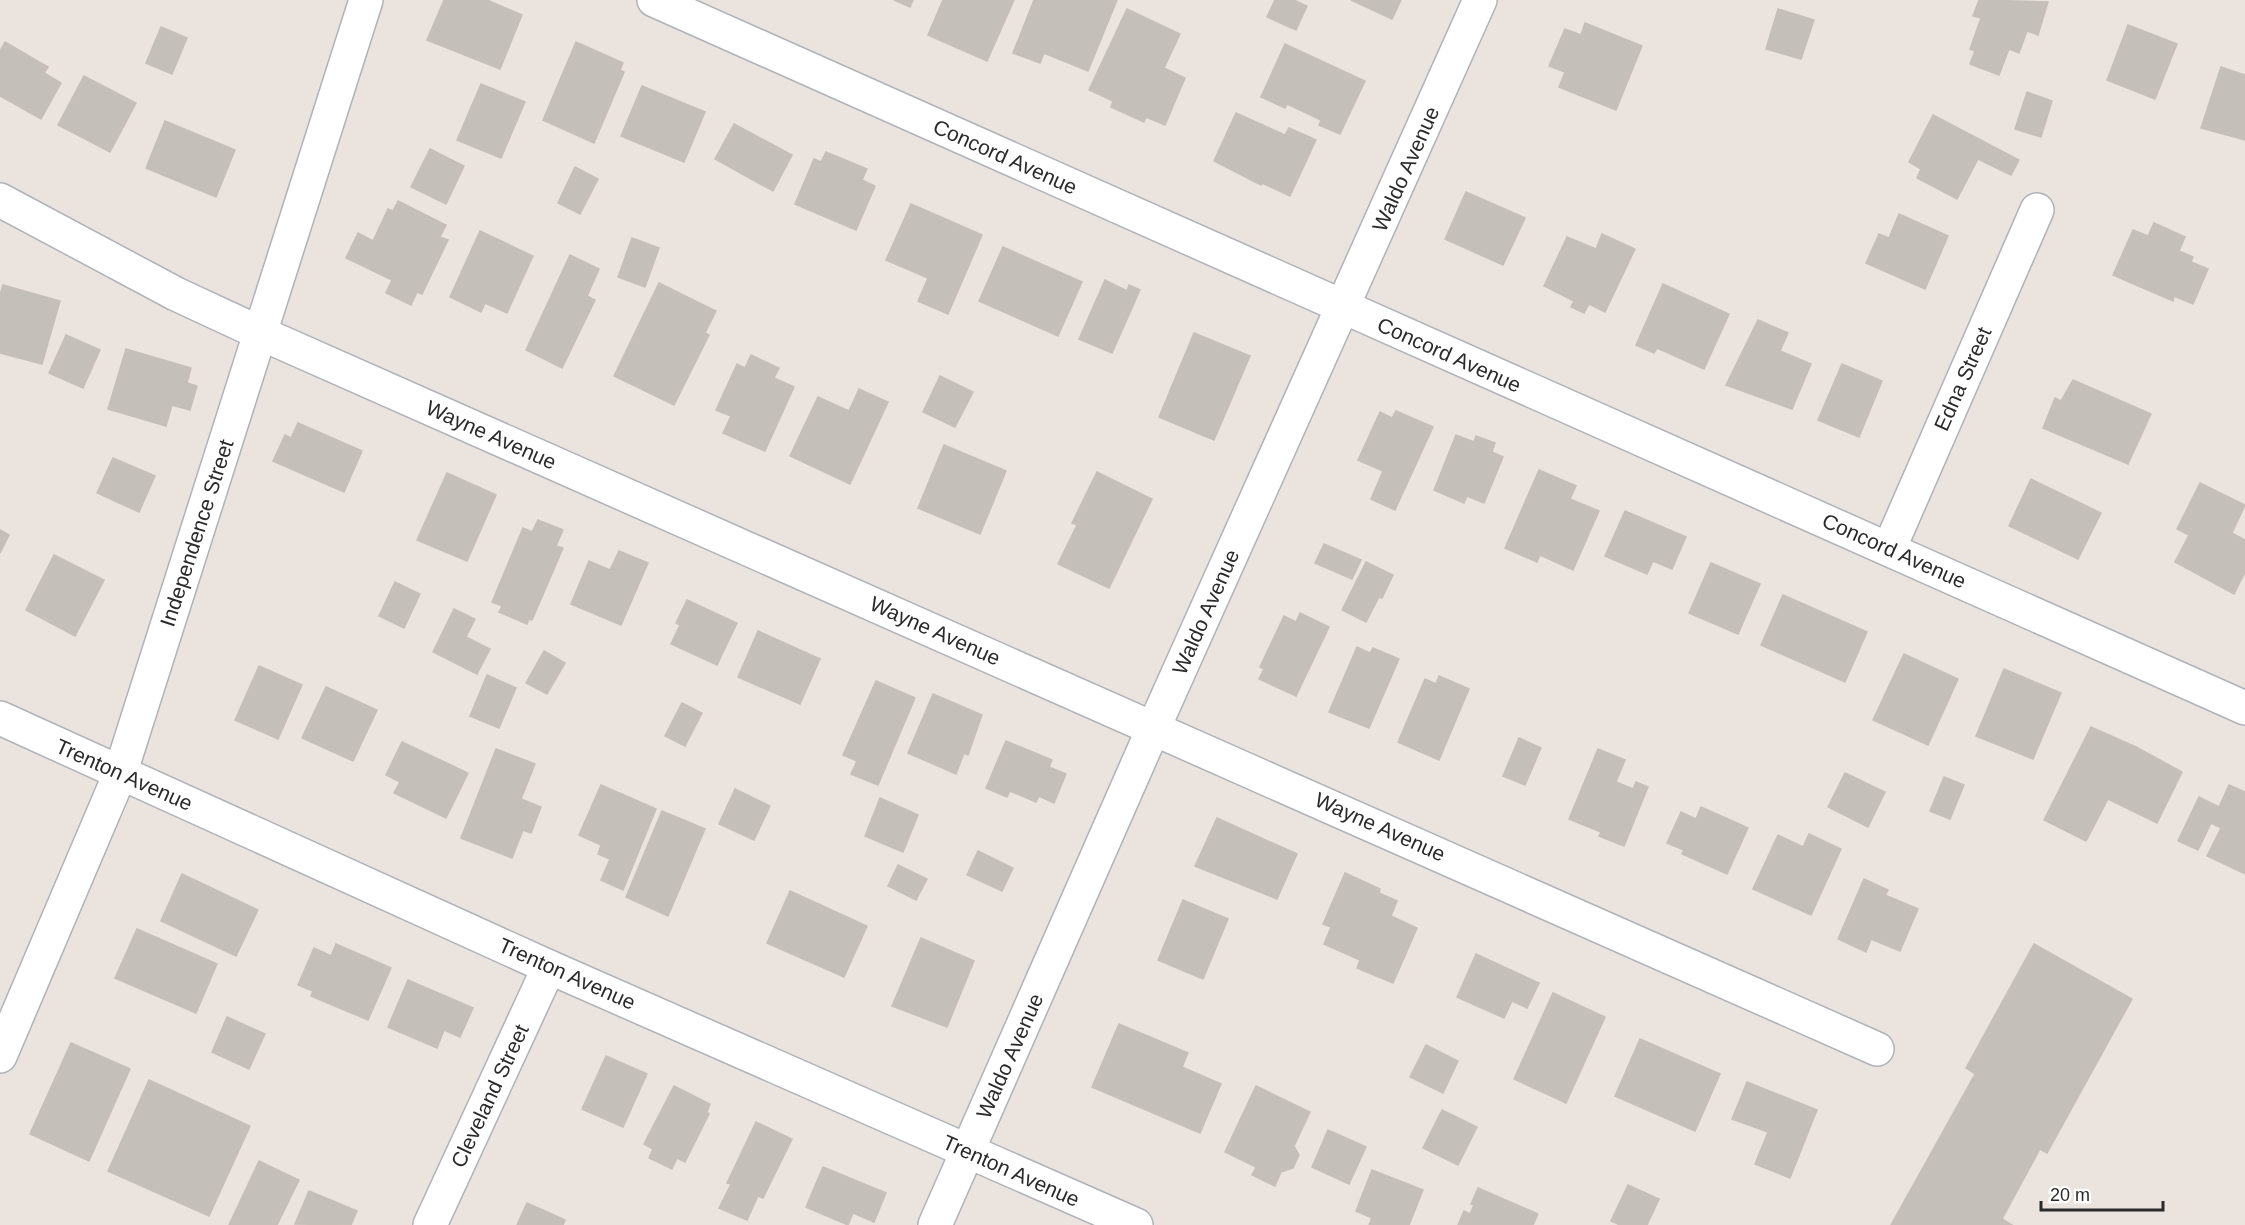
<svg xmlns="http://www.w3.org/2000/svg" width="2245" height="1225" font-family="Arial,sans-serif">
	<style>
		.building { fill: #c4bfb9; stroke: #c6bfb8; stroke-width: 1.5 }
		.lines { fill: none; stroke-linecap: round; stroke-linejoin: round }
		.minor-casing { stroke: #aeb2ba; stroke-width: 36 }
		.minor { stroke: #fff; stroke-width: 33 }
		.labels { text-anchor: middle; stroke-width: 5; stroke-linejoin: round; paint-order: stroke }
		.street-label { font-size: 21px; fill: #2a2a2a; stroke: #fff }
	</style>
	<rect width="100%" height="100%" fill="#ebe4de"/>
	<!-- building -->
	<g class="building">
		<polygon points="444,0 487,0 522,15 500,69 427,40"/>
		<polygon points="894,0 913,0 910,7"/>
		<polygon points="943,0 1014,0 987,61 928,35"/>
		<polygon points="1034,0 1117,0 1088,71 1044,53 1040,63 1013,53"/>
		<polygon points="1275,0 1294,0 1307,6 1296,30 1267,17"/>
		<polygon points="1351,0 1401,0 1392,19"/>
		<polygon points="1979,0 2048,2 2038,35 2027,31 2019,53 2009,49 1999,75 1970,64 1975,51 1970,49 1981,18 1973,16"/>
		<polygon points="1127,9 1180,34 1164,68 1185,78 1165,125 1146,117 1144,122 1111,107 1113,101 1089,90"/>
		<polygon points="1778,9 1814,20 1801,59 1766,49"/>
		<polygon points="1585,23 1642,46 1616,110 1559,87 1565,72 1549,66 1565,29 1581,35"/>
		<polygon points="2128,25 2177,44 2155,99 2107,80"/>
		<polygon points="161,27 187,38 172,74 146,63"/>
		<polygon points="5,42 48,67 44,73 61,83 41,119 0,96 0,51"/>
		<polygon points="576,42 623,63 620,70 624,72 594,143 543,120"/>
		<polygon points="1285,44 1365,81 1340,134 1319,125 1321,120 1287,104 1285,108 1261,97"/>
		<polygon points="2221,67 2245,75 2245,140 2201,128"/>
		<polygon points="84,76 136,103 110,152 58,125"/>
		<polygon points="481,84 525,102 501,158 457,140"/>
		<polygon points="642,86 705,112 684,162 621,136"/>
		<polygon points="2027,92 2052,101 2041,137 2015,129"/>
		<polygon points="1236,113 1285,135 1289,128 1316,140 1290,196 1262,183 1261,185 1214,161"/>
		<polygon points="1933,115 2019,160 2011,175 1978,159 1957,199 1917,178 1921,169 1909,162"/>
		<polygon points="165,121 235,150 216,197 146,168"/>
		<polygon points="734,124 792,155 773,191 715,159"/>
		<polygon points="430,149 464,166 446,204 411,187"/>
		<polygon points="826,152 867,169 862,180 875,186 856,230 795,204 814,159 821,162"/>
		<polygon points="575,167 598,179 580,214 558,203"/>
		<polygon points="1466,192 1525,218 1503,265 1445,239"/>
		<polygon points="398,201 446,225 440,237 448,240 422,294 417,292 411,305 386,293 392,280 346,258 358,233 373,241 388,209 393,211"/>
		<polygon points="911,204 982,235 948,314 918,301 928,278 886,260"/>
		<polygon points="1899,214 1948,236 1925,289 1866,263 1879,234 1889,238"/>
		<polygon points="2154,223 2185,237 2179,251 2193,257 2191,262 2208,269 2193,304 2174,296 2173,301 2113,275 2133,230 2148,236"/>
		<polygon points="480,231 533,256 507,313 485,303 481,312 450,297"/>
		<polygon points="1602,234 1635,249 1605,312 1589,304 1584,313 1571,307 1574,301 1544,286 1567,237 1596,249"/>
		<polygon points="632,238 659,248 645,287 618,277"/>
		<polygon points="1003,247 1082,282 1058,336 979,301"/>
		<polygon points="570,255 599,269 587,296 595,300 562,368 526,350"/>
		<polygon points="1105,280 1127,291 1129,285 1140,290 1112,353 1079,339"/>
		<polygon points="659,283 716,311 705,333 709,335 674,405 614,376"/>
		<polygon points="1663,284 1729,314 1704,369 1657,348 1654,353 1636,345"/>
		<polygon points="3,285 60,301 42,364 0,353 0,295"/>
		<polygon points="1758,320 1788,333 1780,351 1811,364 1792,409 1726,385"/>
		<polygon points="1194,333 1250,356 1214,440 1159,417"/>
		<polygon points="66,335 100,350 83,388 49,373"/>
		<polygon points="126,349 191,368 187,383 197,386 190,410 172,405 166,426 108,409"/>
		<polygon points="751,355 779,368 774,378 794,387 765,451 723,433 731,416 716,410 737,364 745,368"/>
		<polygon points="1842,364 1882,381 1859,437 1818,420"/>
		<polygon points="940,376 973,392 955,427 923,412"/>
		<polygon points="2073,380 2151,414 2128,464 2043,428 2055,398 2061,401"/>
		<polygon points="859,389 888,402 850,484 790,456 818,397 849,411"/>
		<polygon points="1396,411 1433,427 1395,510 1371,499 1383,471 1358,460 1380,412 1392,418"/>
		<polygon points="298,423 362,451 344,492 273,461 285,435 291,438"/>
		<polygon points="1456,435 1474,442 1476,436 1495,443 1492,452 1503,457 1484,503 1467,496 1464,503 1434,490"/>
		<polygon points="944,445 1006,471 980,534 918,508"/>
		<polygon points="113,458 155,476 139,512 97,493"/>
		<polygon points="1539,470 1576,486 1570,499 1599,511 1573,570 1540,555 1537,562 1505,548"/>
		<polygon points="1097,472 1152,499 1109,588 1058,564 1077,525 1072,523"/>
		<polygon points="447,473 496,495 467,561 417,540"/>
		<polygon points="2031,479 2101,513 2078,559 2009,526"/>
		<polygon points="2200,483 2245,505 2232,533 2245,540 2245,572 2234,594 2175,562 2189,535 2177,529"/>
		<polygon points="1625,511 1686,537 1672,569 1653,561 1647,574 1605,556"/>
		<polygon points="538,520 563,530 556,546 563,548 532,620 529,619 527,624 499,612 502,606 492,602 523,528 532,532"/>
		<polygon points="0,530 9,535 0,553"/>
		<polygon points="1324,544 1361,560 1352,579 1315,563"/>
		<polygon points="619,551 648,563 621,625 571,604 589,561 610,570"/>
		<polygon points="54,555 104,580 75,636 26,610"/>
		<polygon points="1366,562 1393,575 1382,598 1379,597 1366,622 1342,610"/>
		<polygon points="1711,563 1760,584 1738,634 1689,613"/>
		<polygon points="395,582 420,594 404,628 379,616"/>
		<polygon points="1783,595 1867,632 1845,682 1761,645"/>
		<polygon points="687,600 737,623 717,665 671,644 680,625 676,623"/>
		<polygon points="454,609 475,619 466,637 490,649 477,674 433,652"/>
		<polygon points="1300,613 1329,627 1296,696 1259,679 1264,669 1260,667 1284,616 1296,622"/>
		<polygon points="758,631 820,659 800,704 738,677"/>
		<polygon points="1357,647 1370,653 1373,648 1399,659 1369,728 1329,712"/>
		<polygon points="544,651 565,663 547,694 526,683"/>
		<polygon points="1904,654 1958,679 1928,745 1873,720"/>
		<polygon points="259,666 302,685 278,739 235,720"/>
		<polygon points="2004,669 2061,693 2033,759 1976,736"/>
		<polygon points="487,675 516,688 499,728 470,716"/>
		<polygon points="1439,676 1469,689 1439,760 1398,742 1425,679 1436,684"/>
		<polygon points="876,681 915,698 878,785 851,774 857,761 843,755"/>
		<polygon points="326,687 377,710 353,761 302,738"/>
		<polygon points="933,694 982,715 968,755 964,753 956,774 908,753"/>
		<polygon points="682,703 702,713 685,746 665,736"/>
		<polygon points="2091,727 2136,747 2182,772 2157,823 2108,799 2086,841 2044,820"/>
		<polygon points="1519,738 1541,748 1525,785 1503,776"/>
		<polygon points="1006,741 1052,760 1049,767 1066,774 1054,803 1039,796 1036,802 1010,791 1007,797 986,788"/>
		<polygon points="402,742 468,773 446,818 394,793 400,782 386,775"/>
		<polygon points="496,749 535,764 521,799 541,807 531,833 523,830 512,858 461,838"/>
		<polygon points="1598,749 1625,760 1616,782 1633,789 1636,782 1648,787 1624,846 1599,836 1601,832 1569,819"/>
		<polygon points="1845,773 1885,792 1868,827 1828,807"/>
		<polygon points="1944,777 1964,785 1950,819 1930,811"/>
		<polygon points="601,785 656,809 623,890 601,880 610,859 598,854 601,845 579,835"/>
		<polygon points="2229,785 2245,792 2245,874 2207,856 2221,828 2211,823 2198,850 2178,841 2199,797 2219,807"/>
		<polygon points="735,789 770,806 754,840 719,824"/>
		<polygon points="880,798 918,815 903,852 865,836"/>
		<polygon points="1701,807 1748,828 1727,874 1682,854 1684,850 1667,843 1681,812 1696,819"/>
		<polygon points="662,811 705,829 668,916 626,897"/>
		<polygon points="1217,818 1297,854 1277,899 1195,866"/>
		<polygon points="1809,834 1841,849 1811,915 1753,889 1778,835 1803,847"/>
		<polygon points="978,851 1013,868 1002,891 967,875"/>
		<polygon points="898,865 927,879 916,900 888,886"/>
		<polygon points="1345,873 1380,889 1379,893 1397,901 1391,916 1417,928 1393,983 1357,968 1360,960 1324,944 1331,927 1323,924"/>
		<polygon points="182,874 258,910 236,956 161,921"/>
		<polygon points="1864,879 1888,890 1885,895 1918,909 1900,951 1871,939 1866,952 1838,939"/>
		<polygon points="790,891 867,926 844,977 767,943"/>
		<polygon points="1183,900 1228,919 1203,979 1158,960"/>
		<polygon points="137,929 217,964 196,1013 115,978"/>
		<polygon points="921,938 974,961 947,1027 892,1006"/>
		<polygon points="336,944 391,968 368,1020 311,996 313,991 298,985 314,948 331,956"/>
		<polygon points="2034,944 2132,999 2047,1153 2040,1149 2002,1219 2012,1225 1891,1225 1975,1074 1966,1068"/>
		<polygon points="1476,954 1539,983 1527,1008 1512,1001 1504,1018 1457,997"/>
		<polygon points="408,980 473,1008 460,1037 444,1030 437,1048 388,1027"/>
		<polygon points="1553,993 1605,1017 1566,1103 1514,1079"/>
		<polygon points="227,1017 265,1034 249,1069 212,1052"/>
		<polygon points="1119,1024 1188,1053 1182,1067 1221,1084 1200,1133 1092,1087"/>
		<polygon points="1640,1039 1720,1074 1695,1131 1615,1096"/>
		<polygon points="71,1043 130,1069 89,1161 30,1134"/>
		<polygon points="1426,1045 1458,1061 1443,1093 1410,1077"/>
		<polygon points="606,1056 647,1074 623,1127 582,1109"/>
		<polygon points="149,1080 250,1126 209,1216 108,1171"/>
		<polygon points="1747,1082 1817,1110 1790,1178 1755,1164 1768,1132 1732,1119"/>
		<polygon points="674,1086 710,1104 707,1112 709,1114 685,1162 677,1158 672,1169 649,1158 653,1149 644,1144"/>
		<polygon points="1256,1086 1310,1112 1294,1146 1299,1155 1293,1168 1281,1172 1275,1186 1252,1175 1256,1167 1225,1152"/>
		<polygon points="1442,1110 1477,1127 1458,1165 1423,1148"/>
		<polygon points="756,1122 792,1139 763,1198 758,1196 747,1220 719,1208 731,1184 727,1183"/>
		<polygon points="1328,1130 1366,1147 1349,1184 1312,1167"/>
		<polygon points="259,1161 299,1180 277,1225 229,1225"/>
		<polygon points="823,1167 886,1193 874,1222 853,1213 848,1225 806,1207"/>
		<polygon points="1372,1170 1423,1190 1409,1225 1369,1225 1372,1218 1356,1211"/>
		<polygon points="1628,1185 1659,1199 1647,1225 1620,1225 1611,1221"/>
		<polygon points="1478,1188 1538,1214 1533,1225 1458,1225 1464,1211 1470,1214 1474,1205 1471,1204"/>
		<polygon points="309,1191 357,1211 351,1225 295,1224"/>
		<polygon points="527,1203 565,1220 563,1225 517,1225"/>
	</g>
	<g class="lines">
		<defs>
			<g id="minor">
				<polyline points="654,0 2245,708"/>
				<polyline points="0,200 176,294 260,333 1877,1049"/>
				<polyline points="1889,549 2037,210"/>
				<polyline points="0,718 549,967 1136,1225"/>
				<polyline points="0,1056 120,774 366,0"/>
				<polyline points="430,1225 549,967"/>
				<polyline points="935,1225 1154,727 1480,0"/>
			</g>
		</defs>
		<!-- minor casing -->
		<use href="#minor" class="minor-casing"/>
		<!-- minor -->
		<use href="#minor" class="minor"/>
	</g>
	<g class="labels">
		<!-- street labels -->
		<g class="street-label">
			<text transform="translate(1005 157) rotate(24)" y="7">Concord Avenue</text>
			<text transform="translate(1406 169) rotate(-66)" y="7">Waldo Avenue</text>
			<text transform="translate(1449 355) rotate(24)" y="7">Concord Avenue</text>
			<text transform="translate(1963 379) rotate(-66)" y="7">Edna Street</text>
			<text transform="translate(491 435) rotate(24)" y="7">Wayne Avenue</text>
			<text transform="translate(197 533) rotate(-72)" y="7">Independence Street</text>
			<text transform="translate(1894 551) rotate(24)" y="7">Concord Avenue</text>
			<text transform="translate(1206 612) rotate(-66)" y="7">Waldo Avenue</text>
			<text transform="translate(935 631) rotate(24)" y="7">Wayne Avenue</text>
			<text transform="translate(124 775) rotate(24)" y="7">Trenton Avenue</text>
			<text transform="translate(1380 827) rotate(24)" y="7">Wayne Avenue</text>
			<text transform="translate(567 974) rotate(24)" y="7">Trenton Avenue</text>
			<text transform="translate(1010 1056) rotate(-66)" y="7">Waldo Avenue</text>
			<text transform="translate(490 1096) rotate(-65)" y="7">Cleveland Street</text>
			<text transform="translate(1011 1171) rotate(24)" y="7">Trenton Avenue</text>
		</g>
	</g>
	<!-- scale -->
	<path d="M2041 1201v9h122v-9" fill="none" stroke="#2a2a2a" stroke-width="3"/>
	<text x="2050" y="1201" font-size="18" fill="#2a2a2a" stroke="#ffffff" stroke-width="4.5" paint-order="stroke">20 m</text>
</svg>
